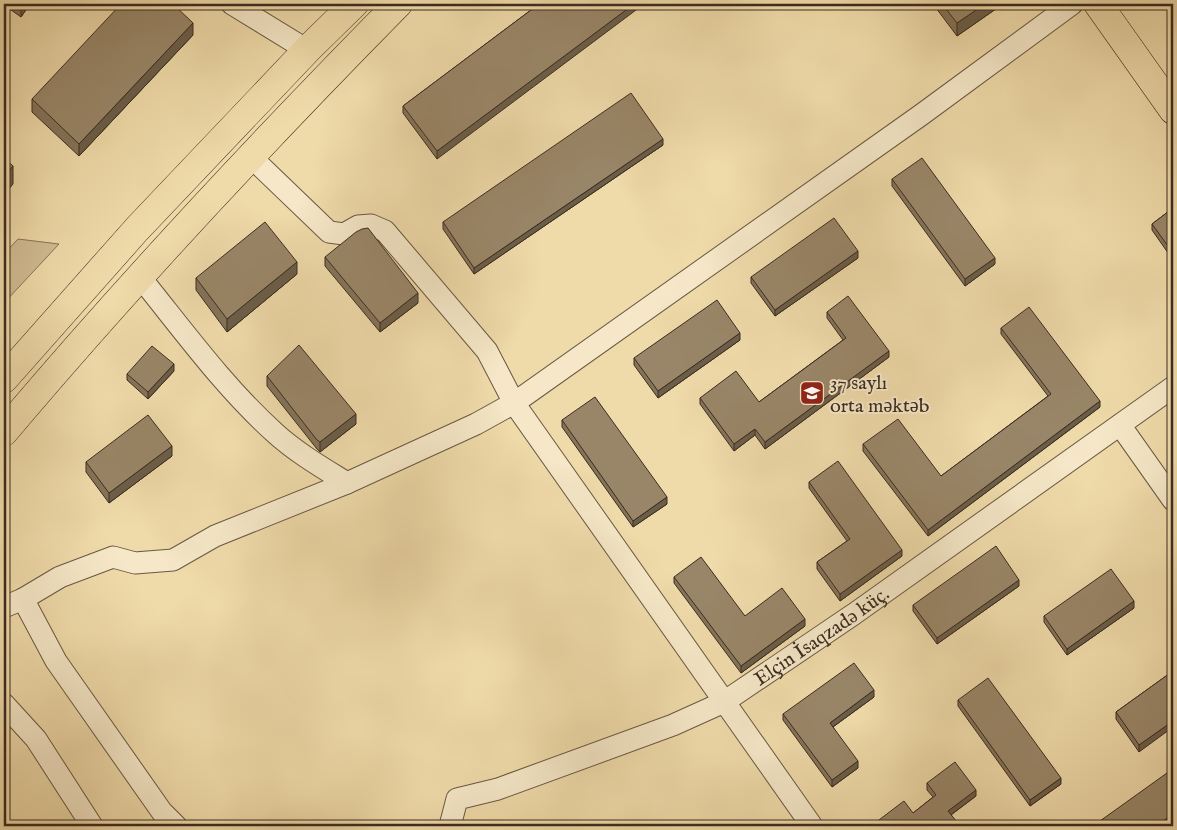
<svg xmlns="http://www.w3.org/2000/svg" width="1177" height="830" font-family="'IM FELL English',serif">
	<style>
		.green { fill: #d1bc92; stroke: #86745a }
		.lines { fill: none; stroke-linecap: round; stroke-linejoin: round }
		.minor-casing { stroke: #695843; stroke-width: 23 }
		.major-casing { stroke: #3c2c21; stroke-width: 29 }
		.minor { stroke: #f5e7c7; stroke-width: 21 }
		.major { stroke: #efdaa9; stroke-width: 28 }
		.wall { fill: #847359; stroke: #3c2c21 }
		.shaded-wall { fill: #6b5e49; stroke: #3c2c21 }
		.building { fill: #998668; stroke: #3c2c21 }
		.labels { text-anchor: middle; stroke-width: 4; stroke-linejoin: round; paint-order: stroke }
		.poi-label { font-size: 20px; fill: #3c2c21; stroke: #f5e7c7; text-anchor: start }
		.street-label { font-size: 20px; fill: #3c2c21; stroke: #f5e7c7 }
	</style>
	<rect width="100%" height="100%" fill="#efdaa9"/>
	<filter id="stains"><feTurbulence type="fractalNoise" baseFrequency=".004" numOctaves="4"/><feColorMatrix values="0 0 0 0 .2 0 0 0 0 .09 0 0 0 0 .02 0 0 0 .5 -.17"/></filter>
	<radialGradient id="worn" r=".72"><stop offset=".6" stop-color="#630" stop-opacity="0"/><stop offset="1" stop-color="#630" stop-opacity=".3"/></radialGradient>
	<!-- green -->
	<polygon class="green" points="18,239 59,244 4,303 4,254"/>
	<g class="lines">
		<defs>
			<g id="minor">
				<polyline points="232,4 307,50"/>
				<polyline points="251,157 329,232 344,234 358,226 371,225 385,231 487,351 514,403 812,826"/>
				<path d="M140,277C183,330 224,387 275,433C297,453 323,468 347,483"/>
				<polyline points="1120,425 1173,500"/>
				<polyline points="23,599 56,661 162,812 176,826"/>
				<polyline points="4,607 23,599 60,577 113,557 135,563 173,560 215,536 347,483 476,424 514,403 921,115 1072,4"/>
				<polyline points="4,704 36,739 92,826"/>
				<path id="s1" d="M450,826L457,799L498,789L673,725L724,702L854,614L1173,387"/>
			</g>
			<g id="major">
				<polyline points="1098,4 1173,110"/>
				<polyline points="4,379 137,229 307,50 354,4"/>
				<path d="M4,432C129,284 262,142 398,4"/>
			</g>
		</defs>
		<!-- minor casing -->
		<use href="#minor" class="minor-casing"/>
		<!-- major casing -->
		<use href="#major" class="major-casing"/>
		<!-- minor -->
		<use href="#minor" class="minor"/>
		<!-- major -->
		<use href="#major" class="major"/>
	</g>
	<!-- wall -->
	<g class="wall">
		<polygon points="4,4 30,4 21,17 4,5"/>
		<polygon points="539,4 437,159 403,113 403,106"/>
		<polygon points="933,4 1003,4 957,36"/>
		<polygon points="193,35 79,156 32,112 32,99"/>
		<polygon points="663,145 474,274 443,229 443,222"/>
		<polygon points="892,179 995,264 965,286 892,186"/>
		<polygon points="1173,208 1173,260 1152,230 1152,224"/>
		<polygon points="325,257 418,303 380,332 325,266"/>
		<polygon points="858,258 775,316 751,283 751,277"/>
		<polygon points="297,274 227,332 196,290 196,278"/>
		<polygon points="827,312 889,357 765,449 755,435 734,451 700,404 700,398 759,402 843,340 827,318"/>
		<polygon points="1001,328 1100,407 928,536 863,451 863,444 941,476 1048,396 1001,334"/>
		<polygon points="740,340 658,398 634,365 634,358"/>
		<polygon points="174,371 148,399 127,380 127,374"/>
		<polygon points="267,376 356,424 320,452 317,449 267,386"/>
		<polygon points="1173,413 1173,425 1172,423 1172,414"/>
		<polygon points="562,420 667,504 633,527 562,427"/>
		<polygon points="172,456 109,503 86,472 86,462"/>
		<polygon points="809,482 902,556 840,601 817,569 817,562 847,541 809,488"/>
		<polygon points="674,577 745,616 805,626 741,673 674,583"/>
		<polygon points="1019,586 937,644 913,611 913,605"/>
		<polygon points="1134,608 1067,655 1044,622 1044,616"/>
		<polygon points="1173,671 1139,752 1116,719 1116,712"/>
		<polygon points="874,697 833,727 858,768 832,787 783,720 783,714"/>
		<polygon points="958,700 1061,784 1030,806 958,706"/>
		<polygon points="927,783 976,796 951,815 957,826 913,813 933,797 927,790"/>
	</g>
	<!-- shaded-wall -->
	<g class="shaded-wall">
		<polygon points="26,4 30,4 21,17 21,10"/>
		<polygon points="634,4 644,4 437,159 437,151"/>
		<polygon points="985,4 1003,4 957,36 957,23"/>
		<polygon points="193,23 193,35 79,156 79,144"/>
		<polygon points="663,139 663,145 474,274 474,268"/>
		<polygon points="13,166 13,184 4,195 4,178"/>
		<polygon points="858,251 858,258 775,316 775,310"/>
		<polygon points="995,258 995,264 965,286 965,279"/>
		<polygon points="297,262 297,274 227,332 227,319"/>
		<polygon points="418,293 418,303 380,332 380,323"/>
		<polygon points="740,333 740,340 658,398 658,391"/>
		<polygon points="889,351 889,357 765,449 765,442"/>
		<polygon points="174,364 174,371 148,399 148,392"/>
		<polygon points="1100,401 1100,407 928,536 928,530"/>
		<polygon points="356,414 356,424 320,452 320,442"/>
		<polygon points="755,429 755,435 734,451 734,444"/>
		<polygon points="172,446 172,456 109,503 109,493"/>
		<polygon points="667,497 667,504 633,527 633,521"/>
		<polygon points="902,550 902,556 840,601 840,594"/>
		<polygon points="1019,580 1019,586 937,644 937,638"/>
		<polygon points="1134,601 1134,608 1067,655 1067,649"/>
		<polygon points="805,619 805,626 741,673 741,666"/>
		<polygon points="874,690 874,697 830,729 830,723"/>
		<polygon points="1173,721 1173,727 1139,752 1139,745"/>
		<polygon points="858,761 858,768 832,787 832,780"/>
		<polygon points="1061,778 1061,784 1030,806 1030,800"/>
		<polygon points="976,790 976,796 948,817 948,811"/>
		<polygon points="1173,814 1173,821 1165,826 1156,826"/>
		<polygon points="957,822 957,826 951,826"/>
	</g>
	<!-- building -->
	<g class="building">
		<polygon points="11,4 26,4 21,10"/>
		<polygon points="121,4 173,4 193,23 79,144 32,99"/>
		<polygon points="539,4 634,4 437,151 403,106"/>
		<polygon points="942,4 985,4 957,23"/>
		<polygon points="631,93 663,139 474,268 443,222"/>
		<polygon points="4,158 13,166 4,178"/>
		<polygon points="922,158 995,258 965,279 892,179"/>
		<polygon points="1173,208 1173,253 1152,224"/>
		<polygon points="834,218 858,251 775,310 751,277"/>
		<polygon points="265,222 297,262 227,319 196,278"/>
		<polygon points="368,228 418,293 380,323 325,257 356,232 362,229"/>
		<polygon points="848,296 889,351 765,442 755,429 734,444 700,398 736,371 759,402 846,338 827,312"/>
		<polygon points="717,300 740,333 658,391 634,358"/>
		<polygon points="1029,307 1100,401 928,530 863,444 898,419 941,476 1051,394 1001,328"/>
		<polygon points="299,345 356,414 320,442 317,440 267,376"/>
		<polygon points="152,346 174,364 148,392 127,374"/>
		<polygon points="595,397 667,497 633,521 562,420"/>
		<polygon points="148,415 172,446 109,493 86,462"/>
		<polygon points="838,461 902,550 840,594 817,562 850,539 809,482"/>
		<polygon points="996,546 1019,580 937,638 913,605"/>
		<polygon points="701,557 745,616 782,588 805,619 741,666 674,577"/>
		<polygon points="1111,569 1134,601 1067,649 1044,616"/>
		<polygon points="854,663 874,690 830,723 858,761 832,780 783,714"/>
		<polygon points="1173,671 1173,721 1139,745 1116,712"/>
		<polygon points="988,678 1061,778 1030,800 958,700"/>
		<polygon points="955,762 976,790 948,811 957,822 951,826 871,826 904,801 913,813 936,795 927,783"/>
		<polygon points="1167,773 1173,783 1173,814 1156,826 1093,826"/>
	</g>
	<!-- icons -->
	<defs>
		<symbol id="school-square" viewBox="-11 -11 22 22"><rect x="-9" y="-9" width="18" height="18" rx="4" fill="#8f2418" stroke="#f5e7c7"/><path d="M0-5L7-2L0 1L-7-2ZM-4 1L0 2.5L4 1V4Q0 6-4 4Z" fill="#fff"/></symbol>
	</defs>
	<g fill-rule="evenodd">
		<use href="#school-square" x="798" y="379" width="28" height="28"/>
	</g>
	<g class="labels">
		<!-- poi labels -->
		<g class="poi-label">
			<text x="830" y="389">37 saylı<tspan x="830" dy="23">orta məktəb</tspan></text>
		</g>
		<!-- street labels -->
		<g class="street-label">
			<text dy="7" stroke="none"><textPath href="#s1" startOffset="430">Elçin İsaqzadə küç.</textPath></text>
		</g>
	</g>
	<!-- margin -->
	<rect width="1177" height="830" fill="none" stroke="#efdaa9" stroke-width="20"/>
	<rect x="5" y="5" width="1167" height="820" fill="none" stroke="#3c2c21" stroke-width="2.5"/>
	<rect x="10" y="10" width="1157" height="810" fill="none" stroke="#3c2c21"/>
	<rect width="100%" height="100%" filter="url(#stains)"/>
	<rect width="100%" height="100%" fill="url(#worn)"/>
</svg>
